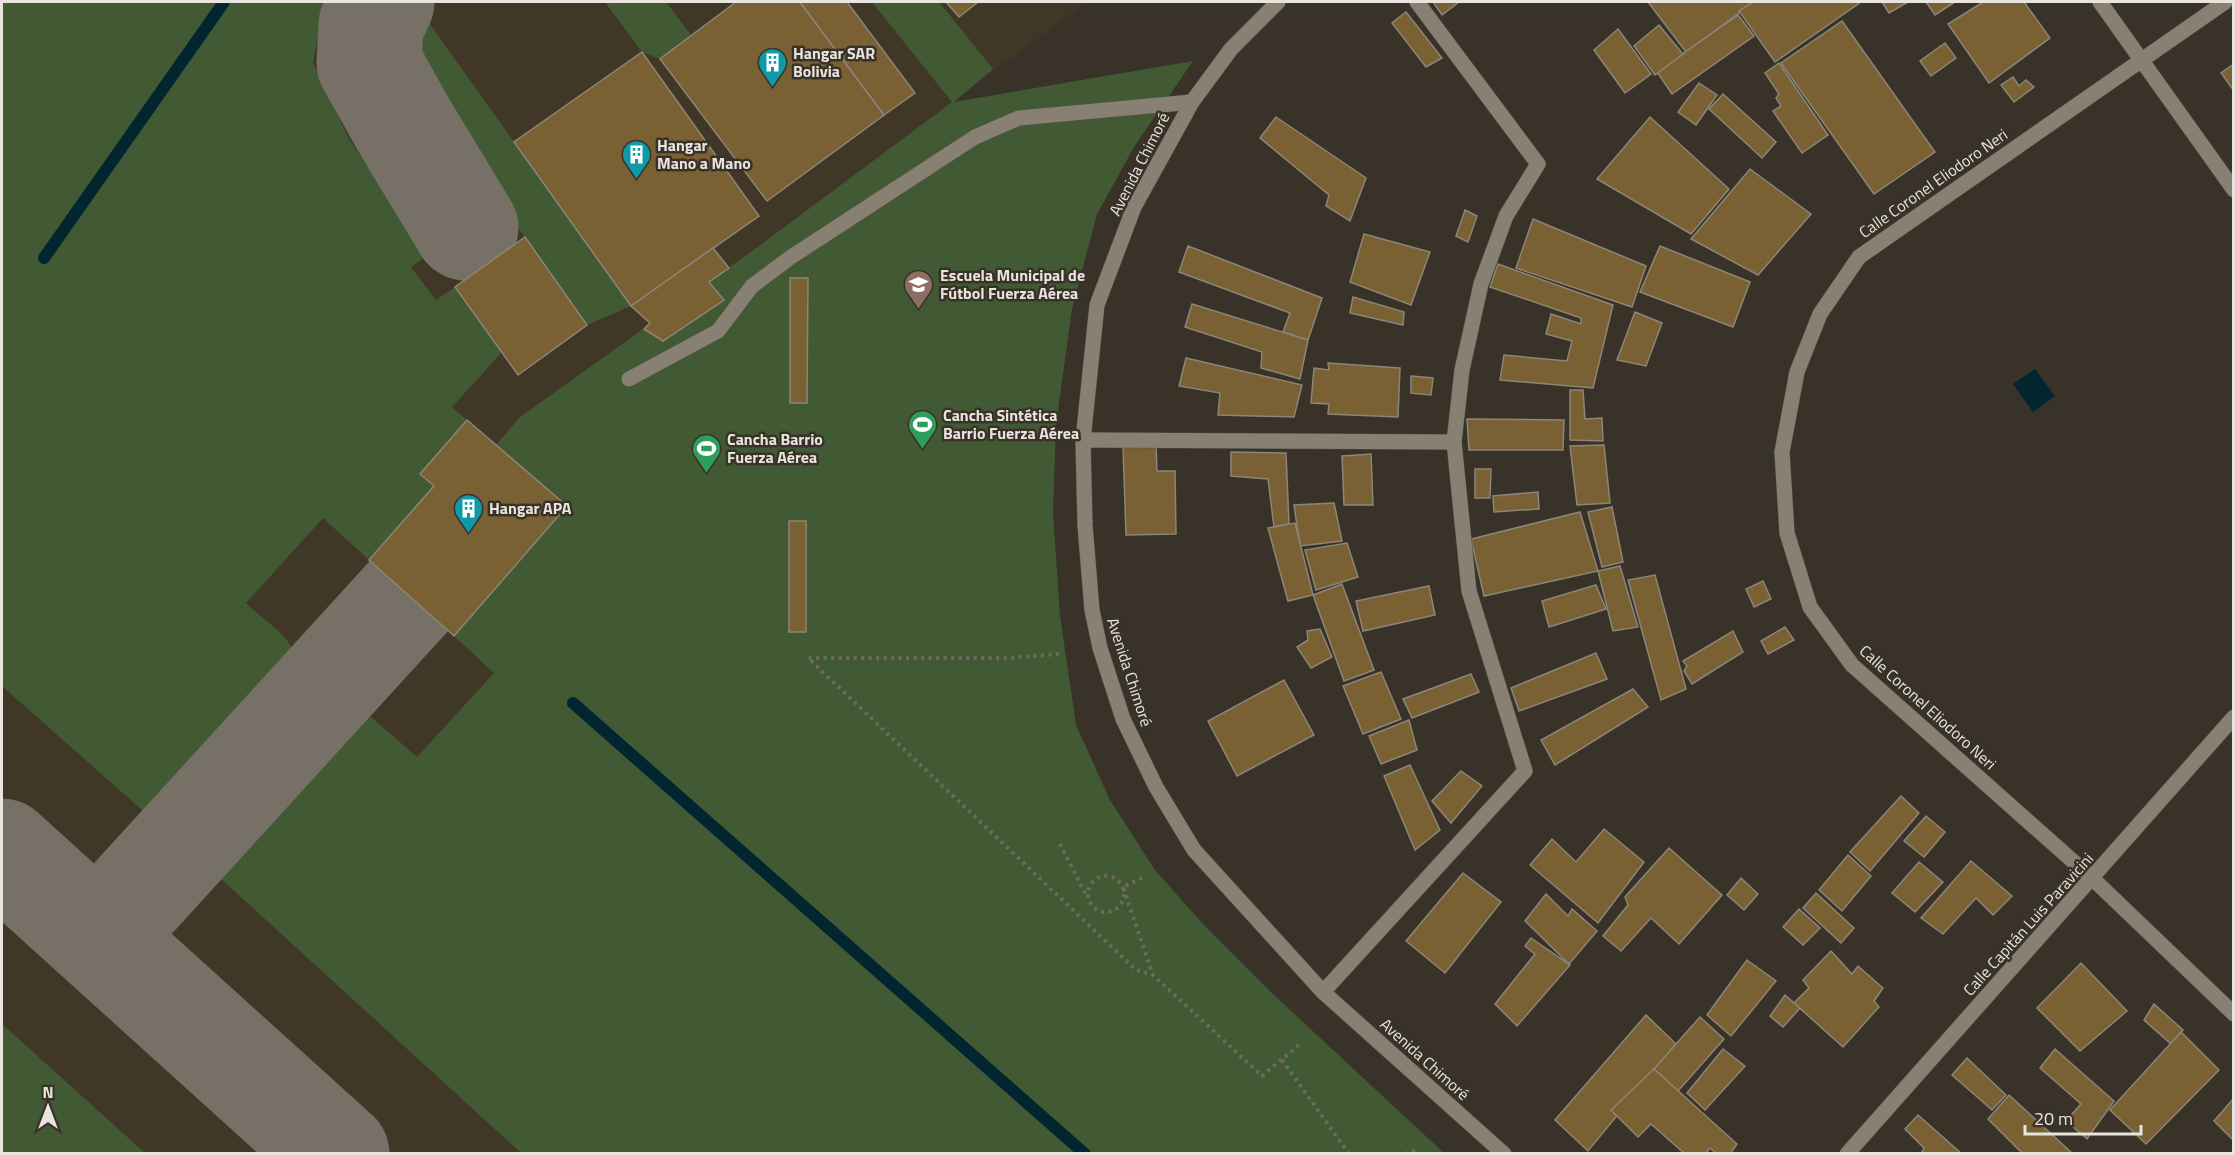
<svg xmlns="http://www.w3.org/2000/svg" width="2235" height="1155" font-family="'Titillium Web',sans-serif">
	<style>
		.built { fill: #413726 }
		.green { fill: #415a33 }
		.water { fill: #02262f }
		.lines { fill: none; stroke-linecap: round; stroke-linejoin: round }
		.stream { stroke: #02262f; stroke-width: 12 }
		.taxiway { stroke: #767067; stroke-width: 105 }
		.building { fill: #7a6133; stroke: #8c8579; stroke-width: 1.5 }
		.minor-casing { stroke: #544f46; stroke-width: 16 }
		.path { stroke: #6f6960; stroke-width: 4; stroke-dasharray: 3 4.5; stroke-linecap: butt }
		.minor { stroke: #878073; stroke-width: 15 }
		.labels { text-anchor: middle; stroke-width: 5; stroke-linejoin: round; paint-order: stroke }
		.poi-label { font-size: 16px; font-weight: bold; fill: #e9e5de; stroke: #393228; text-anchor: start }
		.street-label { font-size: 16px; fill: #e9e5de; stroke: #393228 }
	</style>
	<rect width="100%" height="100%" fill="#393228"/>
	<!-- built -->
	<polygon class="built" points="2,2 1086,2 763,243 520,417 1322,1153 2,1154"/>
	<!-- green -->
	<g class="green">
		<path d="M2,2H325L313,63L348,137L366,165L433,251L411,267L436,300L455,287L502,352L452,407L467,420L420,474L434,486L369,560L323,518L246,603C272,630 308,640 289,683L160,826L2,686Z"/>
		<polygon points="605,2 666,2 691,35 660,59 642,52"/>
		<polygon points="872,2 939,2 993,69 954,102 1193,61 1134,147 1097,214 1072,309 1056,424 1053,514 1060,616 1076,725 1110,800 1155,870 1202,923 1274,995 1444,1153 521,1153 208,867 333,725 352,713 370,716 417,757 494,673 454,636 566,506 496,445 520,417 763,243 952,102"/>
		<polygon points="417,6 631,306 587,325 501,204 489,212 396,74 389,44 394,25"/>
		<polygon points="2,1024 145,1153 2,1153"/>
	</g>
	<!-- water -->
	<polygon class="water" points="2035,369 2055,396 2033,412 2013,384"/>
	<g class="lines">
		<!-- stream -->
		<g class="stream">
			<polyline points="44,258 224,2"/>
			<polyline points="573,703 1085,1154"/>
		</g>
		<!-- taxiway -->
		<g class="taxiway">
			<polyline points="382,2 371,25 369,63 403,124 466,228"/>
			<polyline points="2,851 337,1154"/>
			<polyline points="137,894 409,596"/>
		</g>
	</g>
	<!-- building -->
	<g class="building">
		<polygon points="736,2 800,2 884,115 767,201 660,59"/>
		<polygon points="800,2 847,2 915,93 884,115"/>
		<polygon points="946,2 978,2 959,17"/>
		<polygon points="1433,2 1459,2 1442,15"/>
		<polygon points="1648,2 1754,2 1686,52"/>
		<polygon points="1753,2 1861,2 1775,62 1739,11"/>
		<polygon points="1882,2 1908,2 1889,13"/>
		<polygon points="1926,2 1955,2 1935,15"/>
		<polygon points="1983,2 2024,2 2050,38 1989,83 1948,24"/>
		<polygon points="1406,12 1442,58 1426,67 1392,23"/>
		<polygon points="1738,15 1754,36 1672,94 1657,72"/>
		<polygon points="1842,21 1935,152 1874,194 1781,63"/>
		<polygon points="1659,25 1683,54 1655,75 1634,46"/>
		<polygon points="1618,29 1651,74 1625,93 1594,50"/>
		<polygon points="1945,43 1956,58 1931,76 1920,61"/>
		<polygon points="642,52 759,216 631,306 514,142"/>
		<polygon points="1779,63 1828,135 1802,153 1773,111 1781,106 1776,98 1779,94 1765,73"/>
		<polygon points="2234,64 2234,91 2221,73"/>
		<polygon points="2013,77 2019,86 2026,80 2034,87 2014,102 2001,85"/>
		<polygon points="1699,83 1717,95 1696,125 1678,112"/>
		<polygon points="1723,94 1776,142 1762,158 1709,109"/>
		<polygon points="1276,117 1366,178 1350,221 1326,206 1329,195 1260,138"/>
		<polygon points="1650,117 1729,189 1691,234 1597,179"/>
		<polygon points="1750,169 1811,214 1758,275 1691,239"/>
		<polygon points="1465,210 1477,216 1468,242 1456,236"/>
		<polygon points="1533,219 1646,266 1632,307 1516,268"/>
		<polygon points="1364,234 1430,252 1411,305 1350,282"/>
		<polygon points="525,237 587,325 518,375 455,287"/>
		<polygon points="1188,246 1322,298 1308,340 1283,332 1290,313 1179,272"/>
		<polygon points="1660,246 1750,282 1733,327 1640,292"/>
		<polygon points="713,248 729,268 709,282 724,300 663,341 644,329 650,323 631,306"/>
		<polygon points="1498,264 1613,305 1593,388 1500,380 1504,355 1567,361 1572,341 1546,334 1551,314 1581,324 1581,318 1490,287"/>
		<polygon points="790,278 808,278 807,403 790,403"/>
		<polygon points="1353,297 1404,312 1403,325 1350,313"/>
		<polygon points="1192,304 1308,340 1300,379 1261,368 1262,352 1185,327"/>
		<polygon points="1635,312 1662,323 1646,366 1617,360"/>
		<polygon points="1186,358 1302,385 1294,417 1218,415 1220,393 1179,386"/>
		<polygon points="1328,363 1400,368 1398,417 1328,414 1329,404 1311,403 1314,368 1329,370"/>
		<polygon points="1411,376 1433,378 1431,395 1411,393"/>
		<polygon points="1570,390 1583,390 1585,419 1602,418 1603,441 1570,440"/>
		<polygon points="1467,419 1564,420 1563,450 1469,450"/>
		<polygon points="467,420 567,506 454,636 369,560 434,486 420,474"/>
		<polygon points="1604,445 1610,503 1577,505 1570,446"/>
		<polygon points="1156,446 1157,471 1175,471 1176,534 1126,535 1123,447"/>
		<polygon points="1231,452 1286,453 1289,524 1274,527 1268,479 1231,476"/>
		<polygon points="1371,454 1373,505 1344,505 1342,456"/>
		<polygon points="1475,469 1491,469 1490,498 1475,498"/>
		<polygon points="1538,492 1539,509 1494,512 1493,496"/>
		<polygon points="1334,503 1342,541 1300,546 1294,505"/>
		<polygon points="1612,507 1623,562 1602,567 1588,512"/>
		<polygon points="1580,512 1598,571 1484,596 1471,539"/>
		<rect x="789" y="521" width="17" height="111"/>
		<polygon points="1295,523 1313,595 1288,601 1268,528"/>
		<polygon points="1347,543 1358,577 1316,590 1305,550"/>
		<polygon points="1620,566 1638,627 1613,631 1598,571"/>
		<polygon points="1655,575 1686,689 1661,700 1628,580"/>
		<polygon points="1763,581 1771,599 1754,607 1746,589"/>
		<polygon points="1342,584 1374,670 1344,681 1313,595"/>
		<polygon points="1596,585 1606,609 1549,627 1542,601"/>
		<polygon points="1429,586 1435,615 1363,631 1356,601"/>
		<polygon points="1785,627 1794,640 1768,654 1761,641"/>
		<polygon points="1320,629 1332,657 1311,668 1297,647 1308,640 1307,631"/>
		<polygon points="1733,631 1743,652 1692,684 1684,671 1687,666 1683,661"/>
		<polygon points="1596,653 1607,679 1519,711 1511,688"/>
		<polygon points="1381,672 1401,719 1363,734 1343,686"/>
		<polygon points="1471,674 1479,692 1412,718 1403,699"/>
		<polygon points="1284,680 1314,735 1237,776 1208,721"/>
		<polygon points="1633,689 1648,707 1555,765 1541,740"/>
		<polygon points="1409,720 1417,750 1381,764 1369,736"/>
		<polygon points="1410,765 1440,830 1415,850 1384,776"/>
		<polygon points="1461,771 1482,786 1451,823 1432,801"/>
		<polygon points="1901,796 1919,813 1870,871 1850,852"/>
		<polygon points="1926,816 1945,832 1924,857 1904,841"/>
		<polygon points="1604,829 1644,862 1598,923 1530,865 1552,839 1576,862"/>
		<polygon points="1669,848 1722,895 1679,944 1651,918 1621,951 1603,936 1628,905 1625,897"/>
		<polygon points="1848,855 1871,876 1842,911 1819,890"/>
		<polygon points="1971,861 2012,896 1993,915 1976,898 1943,934 1921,918"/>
		<polygon points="1919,862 1943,882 1915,912 1892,893"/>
		<polygon points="1463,873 1501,902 1445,973 1406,941"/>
		<polygon points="1741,878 1758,894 1744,910 1727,895"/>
		<polygon points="1816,893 1854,928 1841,943 1803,908"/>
		<polygon points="1546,894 1568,916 1572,909 1597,931 1569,964 1525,921"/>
		<polygon points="1799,909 1820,928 1803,945 1783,927"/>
		<polygon points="1531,938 1570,965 1517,1026 1495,1004 1535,954 1525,946"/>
		<polygon points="1831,951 1852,974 1858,966 1883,988 1874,1001 1879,1007 1843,1047 1794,1003 1809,988 1803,980"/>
		<polygon points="1747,960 1776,981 1731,1036 1707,1015"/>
		<polygon points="2081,963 2127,1011 2080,1051 2037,1008"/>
		<polygon points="1785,995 1800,1008 1783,1027 1770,1016"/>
		<polygon points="2154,1004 2183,1030 2171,1044 2144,1020"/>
		<polygon points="1646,1015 1676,1044 1588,1151 1555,1120"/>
		<polygon points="1700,1017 1724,1039 1678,1091 1654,1069"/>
		<polygon points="2181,1032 2219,1070 2146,1144 2110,1110"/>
		<polygon points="1723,1049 1745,1066 1705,1110 1687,1093"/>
		<polygon points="2055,1049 2114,1101 2087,1139 2066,1121 2081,1104 2040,1068"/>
		<polygon points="1967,1058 2006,1095 1992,1110 1952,1075"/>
		<polygon points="1654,1069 1737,1144 1730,1154 1717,1154 1710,1148 1705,1154 1685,1154 1651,1124 1638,1137 1611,1110"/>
		<polygon points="2009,1095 2072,1153 2072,1154 2023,1154 1988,1119"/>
		<polygon points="2234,1098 2234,1139 2233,1140 2214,1121"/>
		<polygon points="1918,1115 1962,1154 1921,1154 1924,1148 1905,1129"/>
	</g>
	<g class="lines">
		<defs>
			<g id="minor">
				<polyline points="1278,2 1231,49 1192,102 1134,207 1097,305 1083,440 1085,525 1092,610 1100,648 1123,719 1156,787 1194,850 1323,992 1504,1154"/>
				<polyline points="2100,2 2234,190"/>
				<polyline points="2225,2 1859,257 1820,314 1797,372 1782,452 1787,533 1810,607 1852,665 2093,879 2234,1014"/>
				<polyline points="629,379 718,331 752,286 791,257 975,137 1019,118 1192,102"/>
				<polyline points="1083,440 1454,442"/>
				<polyline points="1323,992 1525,771 1469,591 1454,442 1462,370 1481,284 1506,216 1538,164 1417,2"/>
				<polyline points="1847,1154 2234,717"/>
			</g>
		</defs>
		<!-- minor casing -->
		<use href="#minor" class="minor-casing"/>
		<!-- path -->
		<g class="path">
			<polyline points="1059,654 1006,658 808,658 1136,970 1153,975"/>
			<polyline points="1060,844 1087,897"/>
			<circle cx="1106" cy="894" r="18"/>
			<polyline points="1142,878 1123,887 1153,975 1262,1076 1300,1044"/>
			<polyline points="1282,1060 1349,1154"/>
			<polyline points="1405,1154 1416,1150"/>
		</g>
		<!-- minor -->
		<use href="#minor" class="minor"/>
	</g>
	<!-- icons -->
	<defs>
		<symbol id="building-pin" viewBox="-11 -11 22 30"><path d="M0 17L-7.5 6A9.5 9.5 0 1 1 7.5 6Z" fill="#0f9aa8" stroke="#393228"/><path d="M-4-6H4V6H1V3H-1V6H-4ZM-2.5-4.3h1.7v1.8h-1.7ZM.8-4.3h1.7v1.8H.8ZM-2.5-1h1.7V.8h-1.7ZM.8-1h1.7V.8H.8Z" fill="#fff"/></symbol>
		<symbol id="school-pin" viewBox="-11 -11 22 30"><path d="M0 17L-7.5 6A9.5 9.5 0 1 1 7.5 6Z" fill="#8d6e63" stroke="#393228"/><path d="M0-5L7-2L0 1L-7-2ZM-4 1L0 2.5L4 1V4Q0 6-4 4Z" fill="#fff"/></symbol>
		<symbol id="stadium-pin" viewBox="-11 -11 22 30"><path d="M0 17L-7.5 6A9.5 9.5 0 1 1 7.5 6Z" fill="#2e9e5b" stroke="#393228"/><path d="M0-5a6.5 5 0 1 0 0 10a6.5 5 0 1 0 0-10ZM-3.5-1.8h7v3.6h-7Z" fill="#fff"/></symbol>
	</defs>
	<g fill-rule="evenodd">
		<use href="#building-pin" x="756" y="46" width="33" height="45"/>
		<use href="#building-pin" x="620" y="138" width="33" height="45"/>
		<use href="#school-pin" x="902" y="268" width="33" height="45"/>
		<use href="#stadium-pin" x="906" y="408" width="33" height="45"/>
		<use href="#stadium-pin" x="690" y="432" width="33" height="45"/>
		<use href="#building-pin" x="452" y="492" width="33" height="45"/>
	</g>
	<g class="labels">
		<!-- poi labels -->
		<g class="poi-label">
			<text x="793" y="59">Hangar SAR<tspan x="793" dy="18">Bolivia</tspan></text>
			<text x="657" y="151">Hangar<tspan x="657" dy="18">Mano a Mano</tspan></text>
			<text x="940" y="281">Escuela Municipal de<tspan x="940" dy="18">Fútbol Fuerza Aérea</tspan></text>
			<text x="943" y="421">Cancha Sintética<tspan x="943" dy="18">Barrio Fuerza Aérea</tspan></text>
			<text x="727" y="445">Cancha Barrio<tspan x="727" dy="18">Fuerza Aérea</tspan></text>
			<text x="489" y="514">Hangar APA</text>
		</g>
		<!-- street labels -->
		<g class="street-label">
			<text transform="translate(1139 164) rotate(-63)" y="6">Avenida Chimoré</text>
			<text transform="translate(1933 183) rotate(-35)" y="6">Calle Coronel Eliodoro Neri</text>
			<text transform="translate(1130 672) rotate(72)" y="6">Avenida Chimoré</text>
			<text transform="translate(1928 707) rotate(42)" y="6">Calle Coronel Eliodoro Neri</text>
			<text transform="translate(2028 924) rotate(-48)" y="6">Calle Capitán Luis Paravicini</text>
			<text transform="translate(1425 1059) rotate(42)" y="6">Avenida Chimoré</text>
		</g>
	</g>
	<!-- border -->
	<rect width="2235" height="1155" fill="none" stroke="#e9e5de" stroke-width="6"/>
	<!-- north arrow -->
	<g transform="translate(48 1107)" stroke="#393228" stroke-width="4.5" paint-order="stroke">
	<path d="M0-4.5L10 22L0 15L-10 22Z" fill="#e9e5de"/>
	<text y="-9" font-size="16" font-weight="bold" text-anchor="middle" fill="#e9e5de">N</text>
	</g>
	<!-- scale -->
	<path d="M2025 1125v9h116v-9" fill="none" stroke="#e9e5de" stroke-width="3"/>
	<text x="2034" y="1125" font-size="18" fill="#e9e5de" stroke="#393228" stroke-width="4.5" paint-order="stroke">20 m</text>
</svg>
